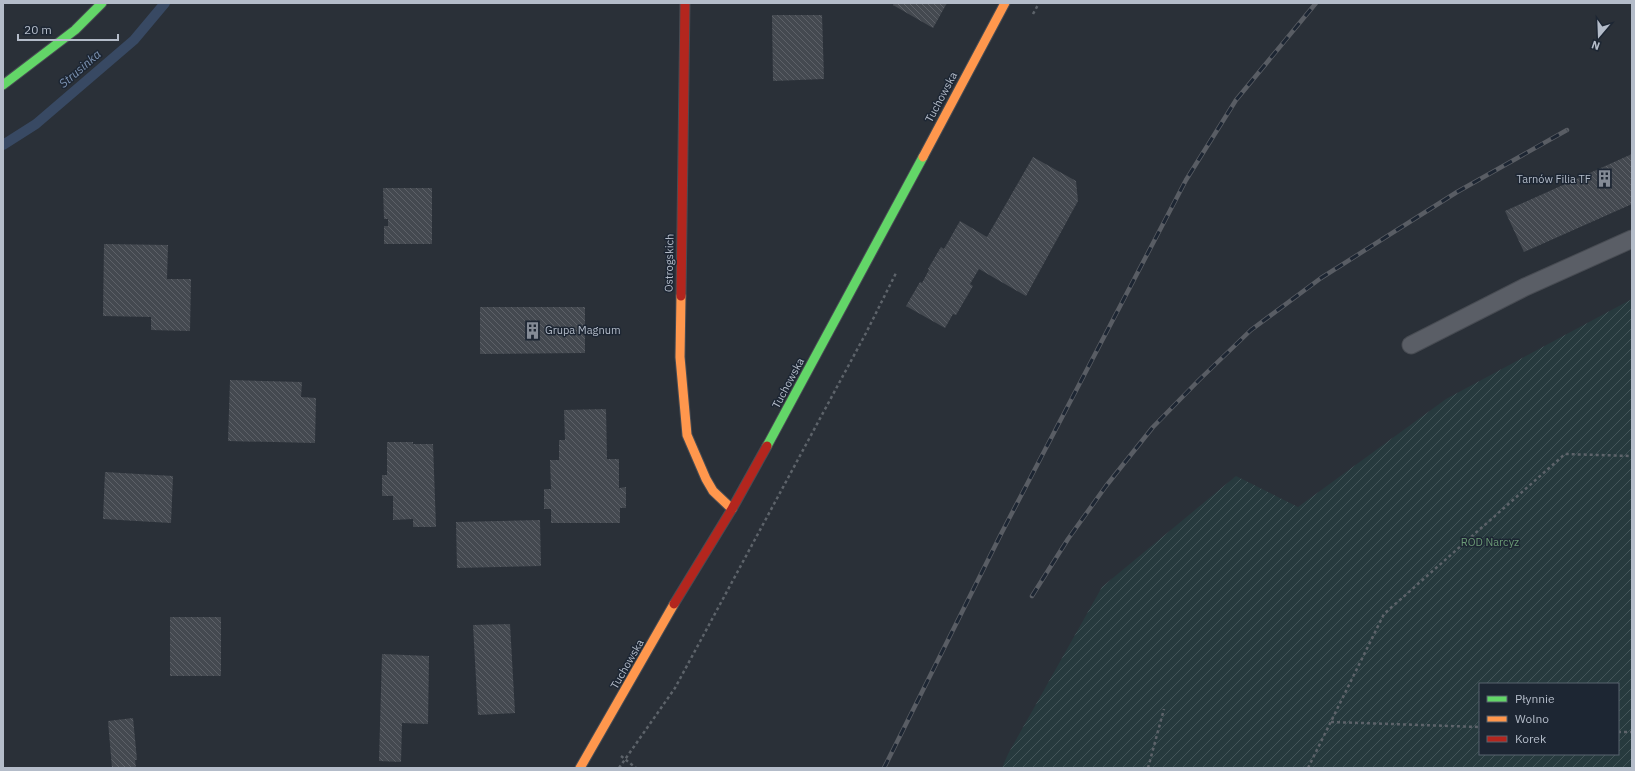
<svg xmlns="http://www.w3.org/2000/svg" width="1635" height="771" font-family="'IBM Plex Sans',sans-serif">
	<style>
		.garden { fill: url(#garden-furrows); fill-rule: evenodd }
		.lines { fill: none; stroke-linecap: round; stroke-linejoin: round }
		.stream { stroke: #384963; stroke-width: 10 }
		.building { fill: url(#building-back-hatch) }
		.lane-casing { stroke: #484c53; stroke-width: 19 }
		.fast-casing { stroke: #484c53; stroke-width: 11 }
		.slow-casing { stroke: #484c53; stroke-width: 11 }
		.jam-casing { stroke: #484c53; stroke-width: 11 }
		.path { stroke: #5d636a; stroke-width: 2.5; stroke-dasharray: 3 3; stroke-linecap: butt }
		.lane { stroke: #5a5e66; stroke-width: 17 }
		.fast { stroke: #63d668; stroke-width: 9 }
		.slow { stroke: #ff974d; stroke-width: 9 }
		.jam { stroke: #b3261e; stroke-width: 9 }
		.rail-casing { stroke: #595d64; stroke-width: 4.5 }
		.rail { stroke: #1d2633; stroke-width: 3; stroke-dasharray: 9; stroke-linecap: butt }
		.labels { text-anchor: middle; stroke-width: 3; stroke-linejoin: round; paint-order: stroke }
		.street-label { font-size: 11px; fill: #b4bcc9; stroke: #1d2633 }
		.poi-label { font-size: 11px; fill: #b4bcc9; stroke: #1d2633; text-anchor: end }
		.park-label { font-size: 11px; fill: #6b9a76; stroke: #1d2633 }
		.water-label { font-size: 12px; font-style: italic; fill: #7c92b1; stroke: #1d2633 }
	</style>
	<defs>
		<pattern id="garden-furrows" width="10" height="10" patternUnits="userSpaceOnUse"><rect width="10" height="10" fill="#273a3e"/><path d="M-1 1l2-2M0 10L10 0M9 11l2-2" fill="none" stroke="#445559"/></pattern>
		<pattern id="building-back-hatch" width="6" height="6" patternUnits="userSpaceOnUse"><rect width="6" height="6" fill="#444950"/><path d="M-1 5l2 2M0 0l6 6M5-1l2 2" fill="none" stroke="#5d6168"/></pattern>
	</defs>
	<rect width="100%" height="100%" fill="#2a3038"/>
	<!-- garden -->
	<path class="garden" d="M1632,299V768H1002L1008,754L1102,587L1236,476L1298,507L1446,399ZM1480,684H1618V754H1480Z"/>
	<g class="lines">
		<!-- stream -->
		<polyline class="stream" points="3,145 36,124 134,40 165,3"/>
	</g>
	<!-- building -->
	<g class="building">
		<polygon points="894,3 947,3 933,28 893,5"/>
		<polygon points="772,15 822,15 824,79 773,81"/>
		<polygon points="1632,154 1632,204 1524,252 1505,211"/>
		<polygon points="1033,157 1076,181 1078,201 1026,296 979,269 970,284 973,286 956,315 953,314 945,328 906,306 920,282 922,283 929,270 928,269 941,247 944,249 960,221 987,237"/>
		<polygon points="383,188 432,188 432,244 384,244 384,226 388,226 388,219 384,219"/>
		<polygon points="104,244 168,245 167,279 191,279 190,331 151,330 151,317 103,316"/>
		<polygon points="480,307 585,307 585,353 480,354"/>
		<polygon points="230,380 302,382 301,397 316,398 315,443 228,441"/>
		<polygon points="606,409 607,459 619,459 619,488 626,487 626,508 620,508 620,523 551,523 551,509 544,509 544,489 551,489 550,460 559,460 559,440 565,440 564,410"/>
		<polygon points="387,442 413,442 413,444 433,444 436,527 413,527 413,519 393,520 393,496 382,496 382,475 387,475"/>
		<polygon points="105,472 173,476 171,523 103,519"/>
		<polygon points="540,520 541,566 457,568 456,522"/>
		<rect x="170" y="617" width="51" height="59"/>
		<polygon points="510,624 515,713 478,715 473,625"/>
		<polygon points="382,654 429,656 428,724 402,723 401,762 379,761"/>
		<polygon points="133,718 137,760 135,760 136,768 112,768 108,721"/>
	</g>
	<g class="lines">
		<defs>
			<polyline id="lane" points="1411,345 1525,287 1632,239"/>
			<g id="fast">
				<polyline points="3,85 75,30 102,3"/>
				<polyline points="767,446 923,157"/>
			</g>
			<g id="slow">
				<polyline points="923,157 1005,3"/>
				<polyline points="681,296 680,357 687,435 706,479 713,491 732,509"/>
				<polyline points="580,768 674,604"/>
			</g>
			<g id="jam">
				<polyline points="681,296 685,3"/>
				<polyline points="674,604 732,509 767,446"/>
			</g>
		</defs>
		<!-- lane casing -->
		<use href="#lane" class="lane-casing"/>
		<!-- fast casing -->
		<use href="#fast" class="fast-casing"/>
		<!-- slow casing -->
		<use href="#slow" class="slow-casing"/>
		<!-- jam casing -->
		<use href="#jam" class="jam-casing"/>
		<!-- path -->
		<g class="path">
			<polyline points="1033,14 1039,3"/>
			<polyline points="1331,722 1480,727"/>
			<polyline points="1618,732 1632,732"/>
			<polyline points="621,756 636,768"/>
			<polyline points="619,768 675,688 866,333 896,273"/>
			<polyline points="1148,768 1164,709"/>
			<polyline points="1308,768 1384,614 1565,454 1632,456"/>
		</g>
		<!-- lane -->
		<use href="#lane" class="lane"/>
		<!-- fast -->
		<use href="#fast" class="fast"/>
		<!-- slow -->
		<use href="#slow" class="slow"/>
		<!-- jam -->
		<use href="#jam" class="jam"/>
		<defs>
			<g id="rail">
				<polyline points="1032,596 1068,539 1106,486 1153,427 1199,380 1251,330 1321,278 1457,192 1567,130"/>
				<polyline points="884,768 1001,534 1186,180 1236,100 1316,3"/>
			</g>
		</defs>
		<!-- rail casing -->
		<use href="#rail" class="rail-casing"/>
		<!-- rail -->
		<use href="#rail" class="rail"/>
	</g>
	<!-- icons -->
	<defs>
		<symbol id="building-bare" viewBox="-9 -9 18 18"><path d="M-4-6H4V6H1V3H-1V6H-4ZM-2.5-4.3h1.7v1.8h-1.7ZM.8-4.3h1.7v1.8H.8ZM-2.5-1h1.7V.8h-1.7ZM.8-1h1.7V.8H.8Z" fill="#848b96" stroke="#1d2633" stroke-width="2.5" paint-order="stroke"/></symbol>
	</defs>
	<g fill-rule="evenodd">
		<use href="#building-bare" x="1592" y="166" width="25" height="25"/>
		<use href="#building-bare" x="520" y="318" width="25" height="25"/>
	</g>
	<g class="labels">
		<!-- street labels -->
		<g class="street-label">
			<text transform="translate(941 97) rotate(-62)" y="4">Tuchowska</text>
			<text transform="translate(669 263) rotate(-89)" y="4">Ostrogskich</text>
			<text transform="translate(788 383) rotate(-62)" y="4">Tuchowska</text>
			<text transform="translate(627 664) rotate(-60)" y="4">Tuchowska</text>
		</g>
		<!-- poi labels -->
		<g class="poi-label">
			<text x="1591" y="183">Tarnów Filia TF</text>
			<text x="545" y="334" text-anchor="start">Grupa Magnum</text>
		</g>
		<!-- park labels -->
		<g class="park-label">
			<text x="1490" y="546">ROD Narcyz</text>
		</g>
		<!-- water labels -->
		<g class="water-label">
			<text transform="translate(80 69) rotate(-41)" y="4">Strusinka</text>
		</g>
	</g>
	<!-- border -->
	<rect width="1635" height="771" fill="none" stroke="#b4bcc9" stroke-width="8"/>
	<!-- legend -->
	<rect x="1479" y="683" width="140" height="72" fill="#1d2633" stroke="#59626f"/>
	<rect x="1487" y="696" width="20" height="6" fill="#63d668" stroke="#59626f"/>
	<text x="1515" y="703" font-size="12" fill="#b4bcc9">Płynnie</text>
	<rect x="1487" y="716" width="20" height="6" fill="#ff974d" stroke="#59626f"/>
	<text x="1515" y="723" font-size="12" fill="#b4bcc9">Wolno</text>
	<rect x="1487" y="736" width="20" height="6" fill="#b3261e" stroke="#59626f"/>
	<text x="1515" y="743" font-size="12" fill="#b4bcc9">Korek</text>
	<!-- north arrow -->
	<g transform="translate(1599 36) rotate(199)" stroke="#1d2633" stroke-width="3" paint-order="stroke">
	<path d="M0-3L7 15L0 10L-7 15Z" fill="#b4bcc9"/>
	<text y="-6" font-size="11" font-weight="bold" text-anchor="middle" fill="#b4bcc9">N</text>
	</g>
	<!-- scale -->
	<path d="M18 34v6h100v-6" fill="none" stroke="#b4bcc9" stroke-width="2"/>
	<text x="24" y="34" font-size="12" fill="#b4bcc9" stroke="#1d2633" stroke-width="3" paint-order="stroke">20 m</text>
</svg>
